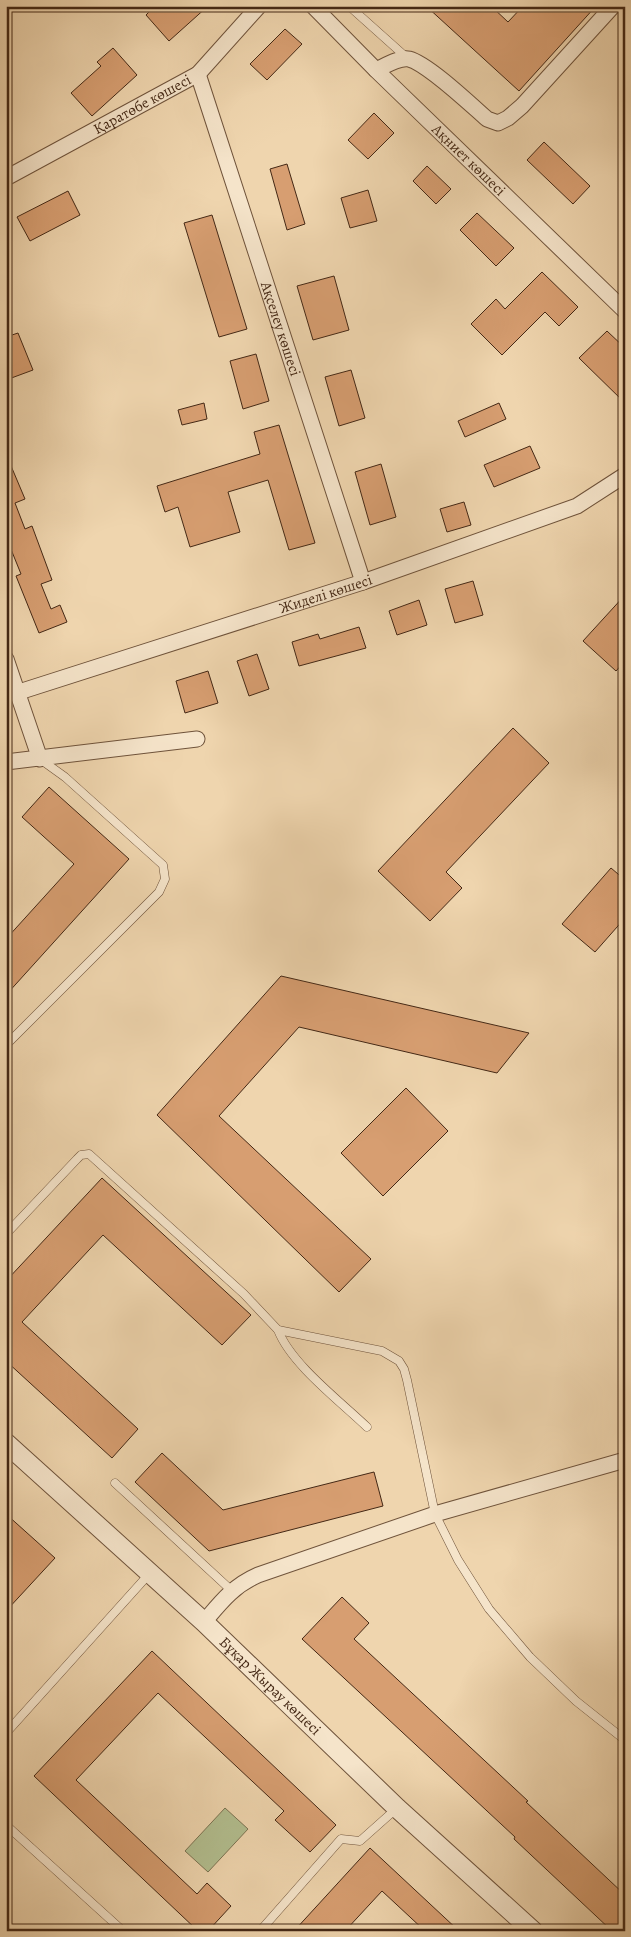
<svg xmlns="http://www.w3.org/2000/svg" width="631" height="1937" font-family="Alegreya,serif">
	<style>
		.green { fill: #b2be8f; stroke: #7b7352 }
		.building { fill: #d79e71; stroke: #442815 }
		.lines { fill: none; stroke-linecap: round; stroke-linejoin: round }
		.service-casing { stroke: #6f533b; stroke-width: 9 }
		.minor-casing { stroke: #6f533b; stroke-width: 17 }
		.tertiary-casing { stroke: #6f533b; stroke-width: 21 }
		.service { stroke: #f5e4ca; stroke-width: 8 }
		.minor { stroke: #f5e4ca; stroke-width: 15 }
		.tertiary { stroke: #f5e4ca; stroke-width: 19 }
		.labels { text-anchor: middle; stroke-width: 5; stroke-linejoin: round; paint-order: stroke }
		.street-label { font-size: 15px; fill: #442815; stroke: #f5e4ca }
	</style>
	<rect width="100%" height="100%" fill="#efd5ae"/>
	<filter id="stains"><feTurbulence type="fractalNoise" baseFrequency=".004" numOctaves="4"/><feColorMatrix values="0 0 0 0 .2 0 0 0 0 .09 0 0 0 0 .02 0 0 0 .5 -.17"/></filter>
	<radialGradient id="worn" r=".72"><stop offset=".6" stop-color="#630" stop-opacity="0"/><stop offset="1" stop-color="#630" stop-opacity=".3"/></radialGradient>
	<!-- green -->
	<polygon class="green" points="225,1808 248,1829 208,1872 185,1851"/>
	<!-- building -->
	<g class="building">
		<polygon points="155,6 208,6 169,41 146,15"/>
		<polygon points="426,6 491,6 508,22 523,6 596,6 519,91"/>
		<polygon points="285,29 302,44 267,80 250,64"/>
		<polygon points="113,48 137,75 92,116 71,93 101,66 97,62"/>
		<polygon points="374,113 394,133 368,159 348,140"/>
		<polygon points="544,142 590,186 573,204 527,160"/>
		<polygon points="287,164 305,224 287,230 270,169"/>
		<polygon points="427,166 451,189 436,204 413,181"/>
		<polygon points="368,190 377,221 350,228 341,198"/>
		<polygon points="68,191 80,215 30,241 17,217"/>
		<polygon points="477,213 514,248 496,266 460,230"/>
		<polygon points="212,215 247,329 219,337 184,223"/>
		<polygon points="542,272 578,307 559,326 545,312 502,355 471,324 496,299 505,309"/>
		<polygon points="334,276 349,330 313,340 297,286"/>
		<polygon points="607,331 625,348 625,403 579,358"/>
		<polygon points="18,333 33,370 6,380 6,337"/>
		<polygon points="256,354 269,401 243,409 230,361"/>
		<polygon points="351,370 365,418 339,426 325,377"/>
		<polygon points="204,403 207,419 182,425 178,410"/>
		<polygon points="499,403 506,419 465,437 458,421"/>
		<polygon points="279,425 315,543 289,550 268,480 228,492 240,532 190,547 178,507 165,512 157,486 260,454 254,432"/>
		<polygon points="530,446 540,468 494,487 484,465"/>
		<polygon points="6,454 25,499 15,503 25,529 32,526 52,580 41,584 51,609 60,605 67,622 39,633 16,576 21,574 6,537"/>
		<polygon points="381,464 396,517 370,525 355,472"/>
		<polygon points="464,502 471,525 447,532 440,509"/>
		<polygon points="473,581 483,615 455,623 445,589"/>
		<polygon points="625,595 625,661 616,671 583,641"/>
		<polygon points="419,600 427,625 397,635 389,611"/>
		<polygon points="359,627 366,648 299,666 292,642 318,634 320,639"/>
		<polygon points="257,654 269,689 249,696 237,661"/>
		<polygon points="208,671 218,703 185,713 176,681"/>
		<polygon points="513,728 549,763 446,872 462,888 430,921 378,871"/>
		<polygon points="49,787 129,859 6,995 6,939 74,864 22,817"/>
		<polygon points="611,868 625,880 625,918 595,952 562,924"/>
		<polygon points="281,976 529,1033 497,1073 299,1027 219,1116 371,1259 339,1292 157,1115"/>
		<polygon points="406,1088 448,1131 383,1196 341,1153"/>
		<polygon points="102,1178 251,1315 222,1345 103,1235 22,1322 138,1429 112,1458 6,1361 6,1281"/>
		<polygon points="162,1453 223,1510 374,1472 383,1506 209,1551 135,1482"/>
		<polygon points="6,1514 55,1558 6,1611"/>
		<polygon points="342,1597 369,1623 354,1639 528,1801 526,1802 625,1895 625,1931 612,1931 514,1839 515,1837 302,1639"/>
		<polygon points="152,1651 336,1825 310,1852 275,1820 284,1811 158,1693 76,1780 197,1894 207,1883 231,1906 208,1931 198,1931 34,1776"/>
		<polygon points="370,1848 459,1931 425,1931 382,1891 345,1931 294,1931"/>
	</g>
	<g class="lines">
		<defs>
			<g id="service">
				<polyline points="349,6 406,57"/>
				<polyline points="6,1045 159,892 165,879 163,865 65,777 40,759"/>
				<polyline points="6,1234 77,1159 81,1155 89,1154 244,1294 278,1330 382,1351 399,1361 404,1369 407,1380 435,1514 458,1560 489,1609 530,1657 576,1701 625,1740"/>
				<path d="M278,1330C291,1364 340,1401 367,1427"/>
				<polyline points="115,1483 231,1590"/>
				<polyline points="6,1733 150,1573"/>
				<polyline points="6,1825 123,1931"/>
				<polyline points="260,1931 341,1839 360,1841 397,1808"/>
			</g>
			<g id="minor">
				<path id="s1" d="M313,6L376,70L625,311"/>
				<path d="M376,70C385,66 399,57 409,59C428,64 470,104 487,119L498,123L508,118L522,106L613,6"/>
				<path id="s2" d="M198,74L363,582"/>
				<path id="s3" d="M6,178L198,74L259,6"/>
				<polyline points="6,659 40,759"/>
				<path id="s4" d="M19,692L363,582L577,506L625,475"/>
				<polyline points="6,762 197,739"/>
				<path d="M204,1622C221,1602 233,1586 258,1575L435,1514L625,1460"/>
			</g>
			<g id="tertiary">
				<path id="s5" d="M6,1443L204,1622L397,1808L533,1931"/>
			</g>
		</defs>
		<!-- service casing -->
		<use href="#service" class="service-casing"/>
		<!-- minor casing -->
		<use href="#minor" class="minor-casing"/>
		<!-- tertiary casing -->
		<use href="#tertiary" class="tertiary-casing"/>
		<!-- service -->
		<use href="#service" class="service"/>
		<!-- minor -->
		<use href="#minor" class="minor"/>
		<!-- tertiary -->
		<use href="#tertiary" class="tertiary"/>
	</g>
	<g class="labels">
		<!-- street labels -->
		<g class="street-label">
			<text dy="5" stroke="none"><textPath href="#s3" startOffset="155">Қаратөбе көшесі</textPath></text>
			<text dy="5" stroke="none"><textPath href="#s1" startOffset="219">Ақниет көшесі</textPath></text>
			<text dy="5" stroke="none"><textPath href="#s2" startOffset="268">Ақселеу көшесі</textPath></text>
			<text dy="5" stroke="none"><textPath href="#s4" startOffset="322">Жиделі көшесі</textPath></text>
			<text dy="5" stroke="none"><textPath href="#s5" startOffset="359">Бұқар Жырау көшесі</textPath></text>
		</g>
	</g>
	<!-- margin -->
	<rect width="631" height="1937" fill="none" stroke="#efd5ae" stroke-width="25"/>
	<rect x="8" y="8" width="616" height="1922" fill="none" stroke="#442815" stroke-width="2.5"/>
	<rect x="12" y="12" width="606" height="1912" fill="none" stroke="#442815"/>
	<rect width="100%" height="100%" filter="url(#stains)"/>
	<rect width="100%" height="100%" fill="url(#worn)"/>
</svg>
